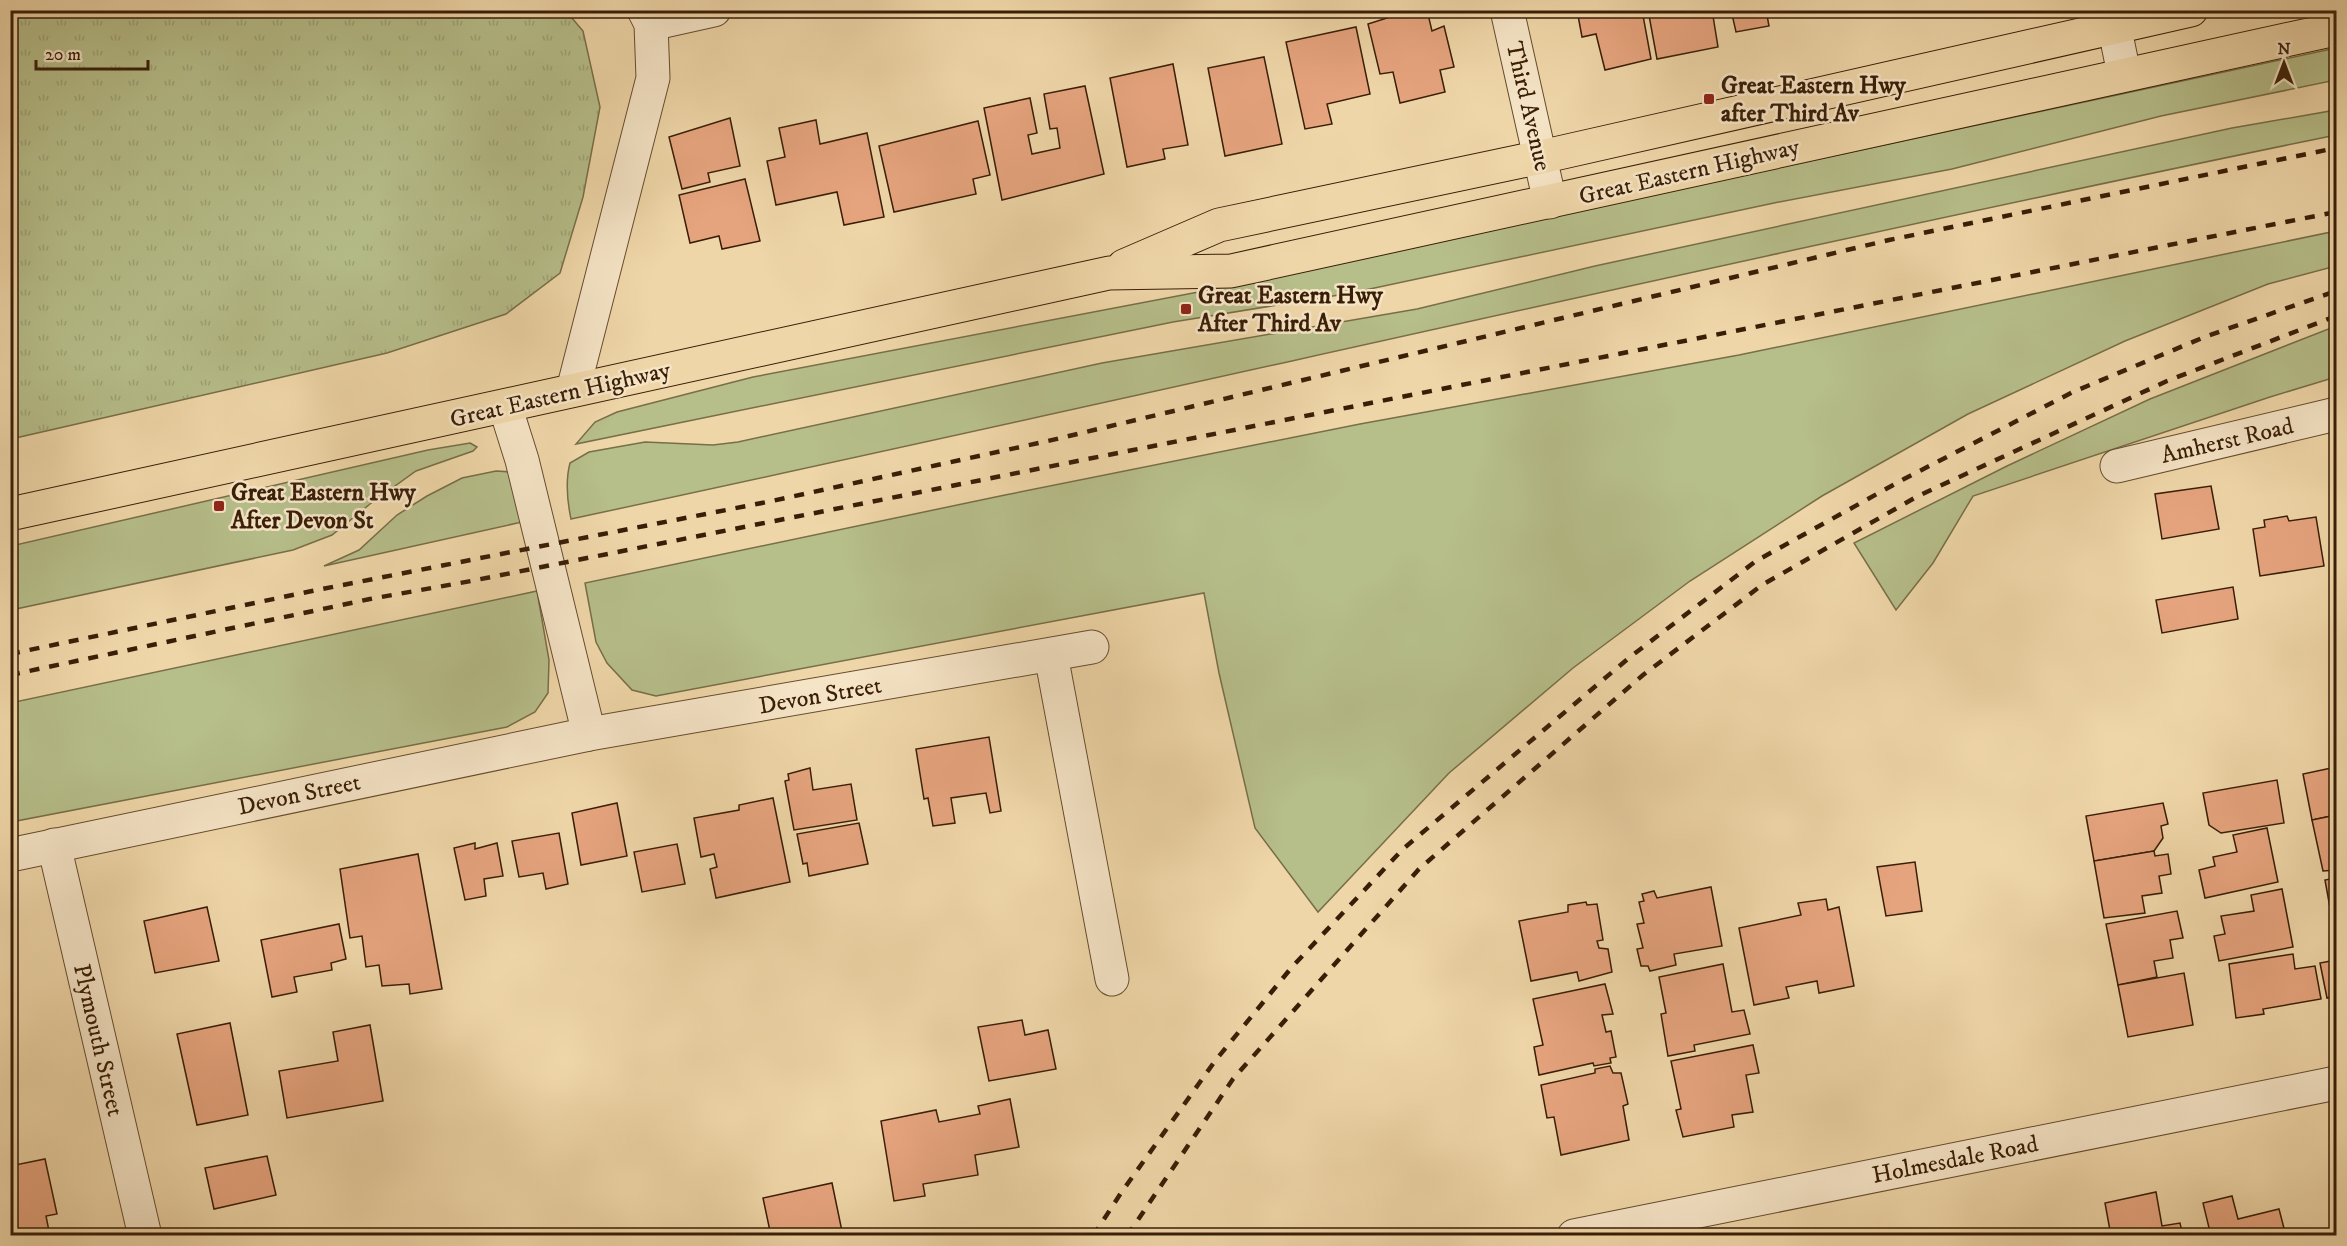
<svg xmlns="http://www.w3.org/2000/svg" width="2347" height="1246" font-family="'IM FELL DW Pica',serif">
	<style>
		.grass { fill: #b6be8a; stroke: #786e48; stroke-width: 1.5 }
		.park { fill: url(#park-tufts); stroke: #786e48; stroke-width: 1.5 }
		.building { fill: #e6a47e; stroke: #391e07; stroke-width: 1.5 }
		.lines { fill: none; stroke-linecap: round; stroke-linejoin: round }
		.minor-casing { stroke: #664c2f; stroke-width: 35 }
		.highway-casing { stroke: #391e07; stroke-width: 35 }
		.minor { stroke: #f5e4c6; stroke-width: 33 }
		.highway { stroke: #efd6a8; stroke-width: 33 }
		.rail { stroke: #391e07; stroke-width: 4.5; stroke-dasharray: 10 10; stroke-linecap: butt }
		.poi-dot { fill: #8f2418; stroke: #f5e4c6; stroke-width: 2 }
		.labels { text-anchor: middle; stroke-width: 5; stroke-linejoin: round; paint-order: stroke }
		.poi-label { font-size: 24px; font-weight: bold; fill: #391e07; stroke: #f5e4c6; text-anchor: start }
		.street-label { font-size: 24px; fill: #391e07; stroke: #f5e4c6 }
	</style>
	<defs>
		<pattern id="park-tufts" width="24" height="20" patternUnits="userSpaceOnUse" patternTransform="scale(1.5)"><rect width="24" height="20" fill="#b6be8a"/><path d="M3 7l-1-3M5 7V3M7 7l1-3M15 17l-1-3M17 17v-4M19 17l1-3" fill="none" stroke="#9da376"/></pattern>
	</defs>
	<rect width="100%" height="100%" fill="#efd6a8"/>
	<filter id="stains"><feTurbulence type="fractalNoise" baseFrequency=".00333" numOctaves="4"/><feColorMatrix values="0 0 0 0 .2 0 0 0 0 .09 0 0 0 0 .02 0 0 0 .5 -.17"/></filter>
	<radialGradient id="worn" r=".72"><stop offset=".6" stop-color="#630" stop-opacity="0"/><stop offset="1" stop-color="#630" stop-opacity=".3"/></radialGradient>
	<!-- grass -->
	<g class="grass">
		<polygon points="2336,48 2336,80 2161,116 1952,169 1774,203 1351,293 1173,322 576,444 595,422 617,412 753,377 1209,290"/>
		<path d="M2336,110V135C1746,256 1160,393 571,519C567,500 565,482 570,463L589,452L645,442L713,445L738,442L1102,363L1417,309L1595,266L2232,128Z"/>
		<polygon points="2336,231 2336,266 2268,284 2125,341 1968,414 1822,496 1690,581 1573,668 1449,773 1318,912 1255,828 1219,673 1204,593 656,696 632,690 607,663 596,642 585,583 1005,495 1360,424 1739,355"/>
		<polygon points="2336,326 2336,377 2270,397 1973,496 1933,563 1896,610 1854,543 2007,466 2150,399"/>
		<polygon points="470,443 477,447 473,451 416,471 370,504 332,535 293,550 11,610 11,546 428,450"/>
		<polygon points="496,471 512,472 522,522 324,566 359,550 397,515 427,496 462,478"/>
		<polygon points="537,591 549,660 548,693 535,712 507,727 11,822 10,703"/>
	</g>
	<!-- park -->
	<polygon class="park" points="10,11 566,11 583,31 600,107 583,197 560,273 506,314 387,353 11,439"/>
	<!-- building -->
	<g class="building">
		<polygon points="1412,10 1427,10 1432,31 1444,26 1454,67 1440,70 1445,92 1400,103 1393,72 1380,74 1368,24"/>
		<polygon points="1577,10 1642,10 1651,59 1605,70 1596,34 1582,37"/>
		<polygon points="1648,10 1712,10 1718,47 1657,59"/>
		<polygon points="1731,10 1766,10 1769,26 1736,32"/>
		<polygon points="1356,27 1370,94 1327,104 1332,124 1305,129 1286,42"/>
		<polygon points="1264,57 1282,144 1225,156 1208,68"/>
		<polygon points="1173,64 1188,145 1163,149 1165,159 1127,167 1110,78"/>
		<polygon points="1085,86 1104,174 1002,200 984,108 1030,98 1037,133 1028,135 1032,154 1060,148 1057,128 1050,129 1044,94"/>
		<polygon points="730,118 740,166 708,173 710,182 682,189 669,137"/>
		<polygon points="816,120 820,144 867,133 884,217 844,225 837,192 776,205 767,161 785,157 779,128"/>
		<polygon points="978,121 990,175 973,179 976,194 894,212 879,146"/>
		<polygon points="745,179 760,241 722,249 719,236 690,243 679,195"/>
		<polygon points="2211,486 2219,529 2162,539 2155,494"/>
		<polygon points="2287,516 2289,521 2316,517 2324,566 2260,576 2253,529 2265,527 2264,520"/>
		<polygon points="2233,587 2238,619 2162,633 2156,600"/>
		<polygon points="989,737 1001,811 990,813 986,793 951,798 955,823 933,826 928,798 924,799 916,749"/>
		<polygon points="2336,767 2336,815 2312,820 2303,774"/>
		<polygon points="810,768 813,790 851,784 857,820 794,830 785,781 789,780 788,774"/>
		<polygon points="2277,780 2284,823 2221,833 2209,825 2203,793"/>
		<polygon points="773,798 790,882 716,898 710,869 717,867 714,854 701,857 694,818 739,810 739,805"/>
		<polygon points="617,803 627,856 581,865 572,813"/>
		<polygon points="2163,803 2168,824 2161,826 2163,838 2154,851 2094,861 2086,816"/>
		<polygon points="2336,815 2336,870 2323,871 2312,820"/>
		<polygon points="859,823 868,864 809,876 807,863 803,864 797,834"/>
		<polygon points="2267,828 2278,882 2205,898 2199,870 2215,866 2213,857 2237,852 2233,835"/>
		<polygon points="559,833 568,884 546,889 543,873 519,877 512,841"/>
		<polygon points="475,843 475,849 497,843 503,876 484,879 486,896 465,900 454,848"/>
		<polygon points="677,844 685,884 642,892 634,852"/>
		<polygon points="2154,851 2155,856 2168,854 2171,874 2159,876 2162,893 2142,896 2145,913 2104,918 2094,861"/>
		<polygon points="418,854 442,989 410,994 409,984 382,986 379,965 366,967 362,936 350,938 340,869"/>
		<polygon points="1915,862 1922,911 1886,916 1877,867"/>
		<polygon points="2336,878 2336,941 2325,880"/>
		<polygon points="1711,887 1722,946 1674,954 1676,965 1650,971 1648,966 1641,966 1637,949 1643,948 1637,924 1644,923 1639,902 1644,901 1642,894 1654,891 1657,898"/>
		<polygon points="2282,889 2293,947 2219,961 2214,936 2225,934 2221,916 2254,911 2251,895"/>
		<polygon points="1826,899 1828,910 1839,907 1854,986 1819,993 1817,981 1786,987 1789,998 1754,1005 1739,928 1801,915 1798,903"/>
		<polygon points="1586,902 1587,905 1597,904 1603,940 1597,941 1599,948 1608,949 1612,972 1579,981 1577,972 1531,981 1519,921 1568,912 1568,905"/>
		<polygon points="207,907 219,961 155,973 144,921"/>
		<polygon points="2177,911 2183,938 2170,940 2173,958 2154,961 2157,977 2118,985 2106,924"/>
		<polygon points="339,924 346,959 331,963 332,970 294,977 297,992 272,997 261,940"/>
		<polygon points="2293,954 2295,969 2315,966 2321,999 2263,1009 2264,1014 2236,1018 2229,964"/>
		<polygon points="2336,960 2336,996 2327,998 2320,963"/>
		<polygon points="1723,964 1732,1012 1744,1010 1750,1034 1694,1045 1695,1051 1668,1056 1661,1014 1666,1013 1659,977"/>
		<polygon points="2184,973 2193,1025 2128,1037 2118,985"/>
		<polygon points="1605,984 1613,1014 1602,1015 1606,1032 1611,1031 1616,1057 1610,1058 1611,1063 1594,1066 1593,1063 1539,1075 1534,1047 1543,1045 1533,999"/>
		<polygon points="1022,1020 1025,1035 1048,1030 1056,1069 989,1081 978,1027"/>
		<polygon points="230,1023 248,1115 197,1125 177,1034"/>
		<polygon points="370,1025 383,1101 287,1118 279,1071 338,1061 333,1032"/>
		<polygon points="1753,1045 1759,1073 1746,1075 1753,1112 1732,1115 1734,1127 1683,1137 1676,1110 1681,1109 1671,1061"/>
		<polygon points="1610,1066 1613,1073 1621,1073 1628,1104 1623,1106 1629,1140 1561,1155 1554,1117 1547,1118 1541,1085 1595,1073 1595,1069"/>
		<polygon points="1010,1099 1019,1147 975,1155 978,1175 923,1184 925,1196 894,1201 881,1121 936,1110 939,1122 980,1114 978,1106"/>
		<polygon points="267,1156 276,1195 214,1209 205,1168"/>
		<polygon points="45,1159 57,1214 46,1216 50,1236 10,1236 10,1166"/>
		<polygon points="832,1183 843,1236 771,1236 763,1198"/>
		<polygon points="2156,1192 2162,1226 2180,1223 2183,1236 2111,1236 2105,1203"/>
		<polygon points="2232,1196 2238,1219 2279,1209 2286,1236 2211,1236 2203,1203"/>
		<polygon points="2336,1198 2336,1225 2331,1199"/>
	</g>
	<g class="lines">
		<defs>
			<g id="minor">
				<polyline points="1507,10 1550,202"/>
				<polyline points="2111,10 2124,74"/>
				<polyline points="651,24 714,10"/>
				<polyline points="573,390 653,78 651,24 644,10"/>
				<polyline points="505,406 522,460 589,734"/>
				<polyline points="2117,466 2336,414"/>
				<polyline points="1051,655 1112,979"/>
				<polyline points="54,845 145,1236"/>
				<polyline points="10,855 589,734 1092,647"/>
				<polyline points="1574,1236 2336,1083"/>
			</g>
			<g id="highway">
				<polyline points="1124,266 1219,225 1541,157 2191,10"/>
				<polyline points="10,514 1109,273 1231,271 2336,29"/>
			</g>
		</defs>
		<!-- minor casing -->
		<use href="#minor" class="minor-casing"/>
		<!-- highway casing -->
		<use href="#highway" class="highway-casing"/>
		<!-- minor -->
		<use href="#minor" class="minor"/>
		<!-- highway -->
		<use href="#highway" class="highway"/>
		<!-- rail -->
		<g class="rail">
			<polyline points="10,654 312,591 767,502 1048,441 1889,240 2336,148"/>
			<polyline points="10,675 370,599 471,581 2336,212"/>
			<polyline points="1093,1236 1121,1193 1215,1061 1292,967 1403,849 1630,657 1756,561 1904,479 2073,392 2207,336 2336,291"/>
			<polyline points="1127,1236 1233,1079 1419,869 1643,675 1762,585 1918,496 2167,381 2336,316"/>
		</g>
	</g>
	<!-- markers -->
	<g class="poi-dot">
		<rect x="1703" y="93" width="12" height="12" rx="3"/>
		<rect x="1180" y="303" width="12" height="12" rx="3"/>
		<rect x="213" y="500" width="12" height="12" rx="3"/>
	</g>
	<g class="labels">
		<!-- poi labels -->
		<g class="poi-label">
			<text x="1721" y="93">Great Eastern Hwy<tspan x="1721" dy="28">after Third Av</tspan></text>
			<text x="1198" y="303">Great Eastern Hwy<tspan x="1198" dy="28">After Third Av</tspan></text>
			<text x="231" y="500">Great Eastern Hwy<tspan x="231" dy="28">After Devon St</tspan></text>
		</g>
		<!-- street labels -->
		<g class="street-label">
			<text transform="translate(1529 106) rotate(77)" y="8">Third Avenue</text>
			<text transform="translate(1689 171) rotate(-13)" y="8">Great Eastern Highway</text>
			<text transform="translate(560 394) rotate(-13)" y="8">Great Eastern Highway</text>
			<text transform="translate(2227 440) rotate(-13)" y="8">Amherst Road</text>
			<text transform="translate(820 695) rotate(-10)" y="8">Devon Street</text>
			<text transform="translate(299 794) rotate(-12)" y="8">Devon Street</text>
			<text transform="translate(99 1040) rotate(77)" y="8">Plymouth Street</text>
			<text transform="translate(1955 1159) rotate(-11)" y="8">Holmesdale Road</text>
		</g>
	</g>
	<!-- margin -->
	<rect width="2347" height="1246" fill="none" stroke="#efd6a8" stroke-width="36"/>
	<rect x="12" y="12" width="2323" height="1222" fill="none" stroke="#391e07" stroke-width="3"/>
	<rect x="18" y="18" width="2311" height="1210" fill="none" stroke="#391e07" stroke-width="1.5"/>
	<!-- north arrow -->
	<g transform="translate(2284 63)" stroke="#f5e4c6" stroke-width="4.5" paint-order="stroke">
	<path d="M0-4.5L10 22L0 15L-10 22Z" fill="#391e07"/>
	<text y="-9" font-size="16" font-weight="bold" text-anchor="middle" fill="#391e07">N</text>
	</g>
	<!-- scale -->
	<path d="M36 60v9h112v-9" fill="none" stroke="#391e07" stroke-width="3"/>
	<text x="45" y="60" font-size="18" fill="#391e07" stroke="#f5e4c6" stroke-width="4.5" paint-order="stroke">20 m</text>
	<rect width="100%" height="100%" filter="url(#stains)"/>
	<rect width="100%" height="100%" fill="url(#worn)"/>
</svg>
